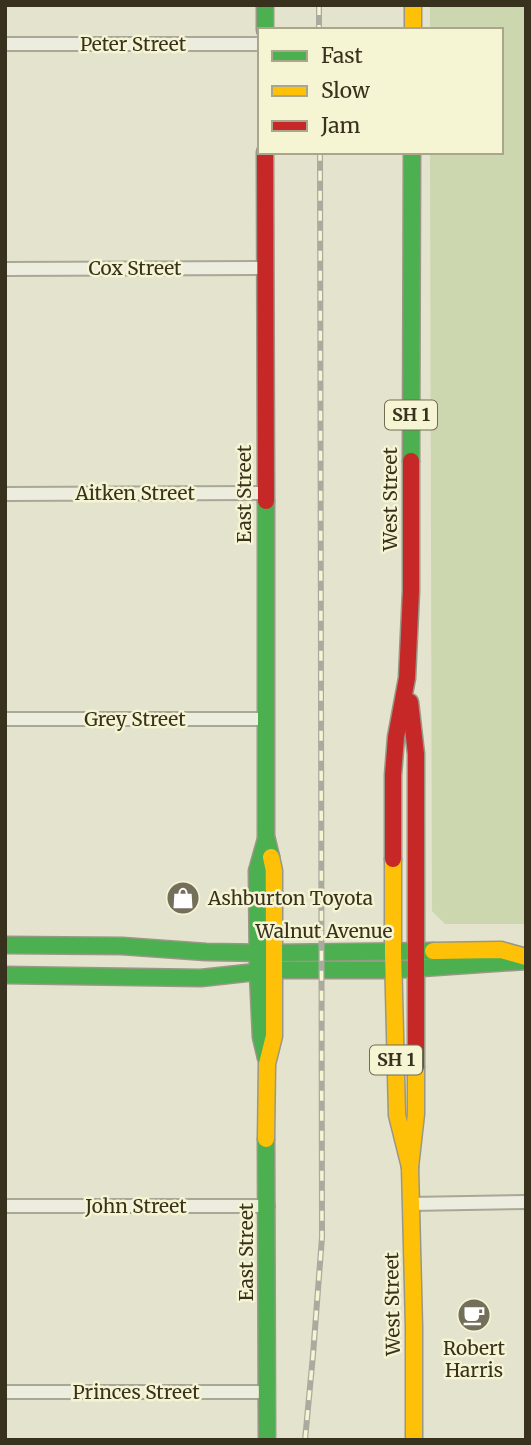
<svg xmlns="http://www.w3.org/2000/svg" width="531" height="1445" font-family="Merriweather,serif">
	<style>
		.green { fill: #ccd6af }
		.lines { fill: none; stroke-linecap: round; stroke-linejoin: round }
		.street-casing { stroke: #a9a796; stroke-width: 16 }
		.fast-casing { stroke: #999786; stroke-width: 19 }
		.slow-casing { stroke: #999786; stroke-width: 19 }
		.jam-casing { stroke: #999786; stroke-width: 19 }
		.street { stroke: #ececdf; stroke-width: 12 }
		.fast { stroke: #4caf50; stroke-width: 16 }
		.slow { stroke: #ffc107; stroke-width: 16 }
		.jam { stroke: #c62828; stroke-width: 16 }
		.rail-casing { stroke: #abaa9f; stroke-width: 6 }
		.rail { stroke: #f5f4d3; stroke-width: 3.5; stroke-dasharray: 10; stroke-linecap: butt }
		.labels { text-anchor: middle; stroke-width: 5; stroke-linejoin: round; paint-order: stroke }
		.shield { fill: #f5f4d3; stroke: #716c54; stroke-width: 2 }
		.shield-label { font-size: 18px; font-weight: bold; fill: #38311e }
		.street-label { font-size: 19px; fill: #38311e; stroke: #f5f4d3 }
		.poi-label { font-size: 19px; fill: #38311e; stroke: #f5f4d3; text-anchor: start }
	</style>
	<rect width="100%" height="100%" fill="#e4e3cd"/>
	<!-- green -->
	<polygon class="green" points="430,5 526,5 526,924 445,924 432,911 430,152 501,152 501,30 430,30"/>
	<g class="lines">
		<defs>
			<g id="street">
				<polyline points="5,44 260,44"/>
				<polyline points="5,269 265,268"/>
				<polyline points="5,494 265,493"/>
				<polyline points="5,719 266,719"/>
				<polyline points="410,1204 526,1202"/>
				<polyline points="5,1206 268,1206"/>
				<polyline points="5,1392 267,1392"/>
			</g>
			<g id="fast">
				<polyline points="265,5 265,30"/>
				<polyline points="411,461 412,152"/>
				<polyline points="266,501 266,836 271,857"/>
				<polyline points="266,839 257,871 258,973 261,1037 266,1058"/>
				<polyline points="5,945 122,946 206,952 274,953 433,951"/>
				<polyline points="5,975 201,978 274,970 393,970 526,961"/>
				<polyline points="266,1139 267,1440"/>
			</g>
			<g id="slow">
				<polyline points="413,5 413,30"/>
				<polyline points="393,859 393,952 397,1115 410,1167"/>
				<polyline points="433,951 501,950 526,957"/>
				<polyline points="266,1139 267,1064 274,1036 274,871 271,857"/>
				<polyline points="414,1440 414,1327 410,1167 416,1114 416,1067"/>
			</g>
			<g id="jam">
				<polyline points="265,152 266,501"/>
				<polyline points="410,702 416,754 416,1067"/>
				<polyline points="393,859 393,775 396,737 407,678 411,591 411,461"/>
			</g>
		</defs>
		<!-- street casing -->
		<use href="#street" class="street-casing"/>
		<!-- fast casing -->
		<use href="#fast" class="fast-casing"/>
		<!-- slow casing -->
		<use href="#slow" class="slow-casing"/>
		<!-- jam casing -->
		<use href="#jam" class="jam-casing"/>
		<!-- street -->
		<use href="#street" class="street"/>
		<!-- fast -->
		<use href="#fast" class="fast"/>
		<!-- slow -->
		<use href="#slow" class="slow"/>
		<!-- jam -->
		<use href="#jam" class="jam"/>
		<defs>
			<g id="rail">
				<polyline points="319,5 319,30"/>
				<polyline points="305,1440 313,1355 322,1237 320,152"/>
			</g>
		</defs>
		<!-- rail casing -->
		<use href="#rail" class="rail-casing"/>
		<!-- rail -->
		<use href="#rail" class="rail"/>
	</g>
	<!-- icons -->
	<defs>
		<symbol id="shop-disc" viewBox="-11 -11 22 22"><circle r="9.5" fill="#746f5b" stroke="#f5f4d3"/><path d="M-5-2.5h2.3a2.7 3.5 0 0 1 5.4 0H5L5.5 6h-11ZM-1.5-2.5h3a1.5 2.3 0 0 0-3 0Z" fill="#fff"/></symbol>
		<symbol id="cafe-disc" viewBox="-11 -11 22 22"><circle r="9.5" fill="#746f5b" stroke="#f5f4d3"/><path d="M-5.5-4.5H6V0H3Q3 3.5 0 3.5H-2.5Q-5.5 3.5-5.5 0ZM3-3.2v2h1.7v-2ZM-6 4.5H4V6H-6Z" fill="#fff"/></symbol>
	</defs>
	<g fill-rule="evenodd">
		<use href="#shop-disc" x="164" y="879" width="38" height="38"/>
		<use href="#cafe-disc" x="455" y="1296" width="38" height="38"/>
	</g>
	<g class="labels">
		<!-- shield labels -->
		<g class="shield">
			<rect x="385" y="400.5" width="52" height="29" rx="5"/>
			<rect x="370" y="1045.5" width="52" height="29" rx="5"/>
		</g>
		<g class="shield-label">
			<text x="411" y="421">SH 1</text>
			<text x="396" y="1066">SH 1</text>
		</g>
		<!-- street labels -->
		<g class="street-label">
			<text x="133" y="51">Peter Street</text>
			<text x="135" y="275">Cox Street</text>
			<text x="135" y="500">Aitken Street</text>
			<text transform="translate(244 494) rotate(-90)" y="7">East Street</text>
			<text transform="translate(390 499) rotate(-90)" y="7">West Street</text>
			<text x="135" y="726">Grey Street</text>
			<text x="324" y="938">Walnut Avenue</text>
			<text x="136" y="1213">John Street</text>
			<text transform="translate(246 1252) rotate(-90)" y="7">East Street</text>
			<text transform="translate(392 1304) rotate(-91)" y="7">West Street</text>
			<text x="136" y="1399">Princes Street</text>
		</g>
		<!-- poi labels -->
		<g class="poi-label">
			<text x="208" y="905">Ashburton Toyota</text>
			<text x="474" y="1355" text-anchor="middle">Robert<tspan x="474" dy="22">Harris</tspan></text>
		</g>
	</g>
	<!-- border -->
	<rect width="531" height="1445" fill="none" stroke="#38311e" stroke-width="14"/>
	<!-- legend -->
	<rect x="258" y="28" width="245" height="126" fill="#f5f4d3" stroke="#a9a68b" stroke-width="2"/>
	<rect x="272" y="51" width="35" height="10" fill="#4caf50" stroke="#a9a68b" stroke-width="2"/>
	<text x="321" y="63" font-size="21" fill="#38311e">Fast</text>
	<rect x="272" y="86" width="35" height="10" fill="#ffc107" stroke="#a9a68b" stroke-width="2"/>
	<text x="321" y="98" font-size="21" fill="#38311e">Slow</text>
	<rect x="272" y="121" width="35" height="10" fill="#c62828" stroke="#a9a68b" stroke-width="2"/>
	<text x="321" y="133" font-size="21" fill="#38311e">Jam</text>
</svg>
